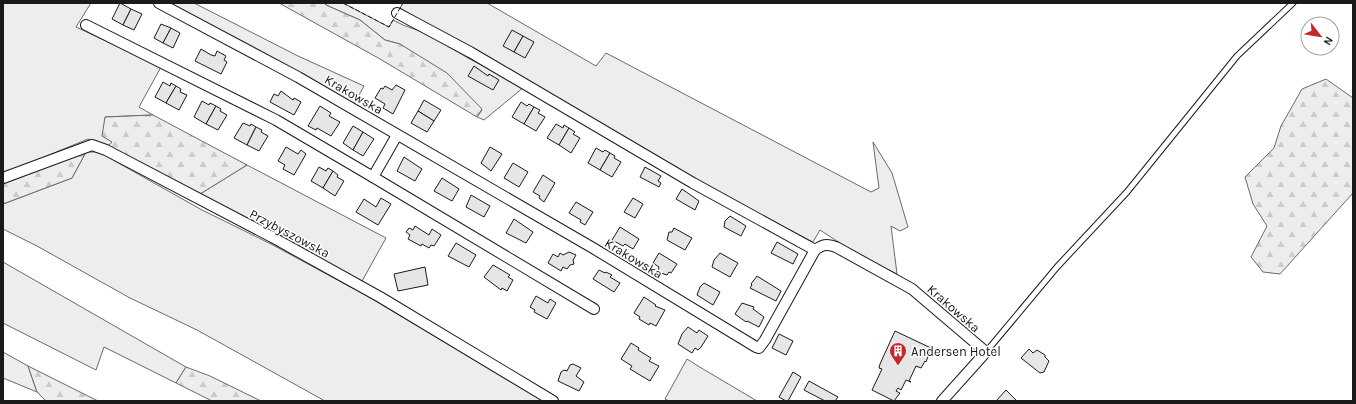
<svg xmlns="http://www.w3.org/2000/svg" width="1356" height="404" font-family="Karla,sans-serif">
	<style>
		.built { fill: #ededed; stroke: #6a6a6a }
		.forest { fill: url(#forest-firs); stroke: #6a6a6a }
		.building { fill: #e6e6e6; stroke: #1a1a1a }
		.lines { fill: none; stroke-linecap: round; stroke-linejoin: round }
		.lane-casing { stroke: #1a1a1a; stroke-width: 7 }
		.street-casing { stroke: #1a1a1a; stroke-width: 12 }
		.lane { stroke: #fff; stroke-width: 5 }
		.street { stroke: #fff; stroke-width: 10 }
		.fence { stroke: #1a1a1a; stroke-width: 1; stroke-dasharray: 5 2; stroke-linecap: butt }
		.labels { text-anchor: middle; stroke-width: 3; stroke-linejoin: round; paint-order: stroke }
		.street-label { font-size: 13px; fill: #1a1a1a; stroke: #fff }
		.poi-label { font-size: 13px; fill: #1a1a1a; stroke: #fff; text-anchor: start }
	</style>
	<defs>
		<pattern id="forest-firs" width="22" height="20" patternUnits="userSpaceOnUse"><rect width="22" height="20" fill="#ededed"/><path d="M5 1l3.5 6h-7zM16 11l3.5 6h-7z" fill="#cbcbcb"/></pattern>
	</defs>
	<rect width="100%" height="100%" fill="#fff"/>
	<!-- built -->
	<g class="built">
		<polygon points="3,3 91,3 76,27 161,67 139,107 153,115 105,117 112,142 108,146 88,139 3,174"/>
		<polygon points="165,3 194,3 298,56 364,86 354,104"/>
		<polygon points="324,3 343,3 389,27 393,20 403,25 425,33 468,58 524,87 484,120 477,117 482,110 400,44 385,40 360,20 326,5"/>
		<polygon points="403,3 487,3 596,66 606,53 871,192 879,188 873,142 892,173 908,227 900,231 891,226 897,274 860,256 820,230 813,242 750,209 662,160 400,8"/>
		<polygon points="86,152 99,152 202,210 271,244 369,297 544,401 325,401 197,330 130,298 37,246 3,229 3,204 72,178"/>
		<polygon points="247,165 386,238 361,283 288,239 200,194"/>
		<polygon points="3,262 186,367 176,383 104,347 96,370 3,323"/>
		<polygon points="3,352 28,366 37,392 3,378"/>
		<polygon points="687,359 698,366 757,401 669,401 665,399"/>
	</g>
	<!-- forest -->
	<g class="forest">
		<polygon points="279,3 324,3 326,5 360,20 385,40 400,44 447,73 482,109 477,117 380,59"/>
		<polygon points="1326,79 1353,98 1353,193 1280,274 1263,272 1251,257 1267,226 1253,204 1245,177 1274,148 1281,126 1302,89"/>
		<polygon points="153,115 247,165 200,194 108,146 112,142 102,136 105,117"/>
		<polygon points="86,152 72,178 3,204 3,184"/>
		<polygon points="28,366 98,401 46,401 37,392"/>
		<polygon points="186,367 210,376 261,401 212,401 176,383"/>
	</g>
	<!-- building -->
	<g class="building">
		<polygon points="120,3 131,9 123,25 112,19"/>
		<polygon points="131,9 142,14 134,30 123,25"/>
		<polygon points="161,24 171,28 163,43 154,38"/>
		<polygon points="171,28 180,33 173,48 163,43"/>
		<polygon points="512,30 523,36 514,52 503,46"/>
		<polygon points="523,36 534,42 525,58 514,52"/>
		<polygon points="201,49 211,55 215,56 217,51 226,56 224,60 227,62 221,74 195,61"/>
		<polygon points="474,66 488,76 489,74 499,80 493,90 468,76"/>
		<polygon points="163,82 170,86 171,83 176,86 166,103 155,97"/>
		<polygon points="396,85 405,90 393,114 383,108 385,104 375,98 381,88 383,89 385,86 392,90"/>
		<polygon points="176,86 181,89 180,92 187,95 179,110 166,103"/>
		<polygon points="281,91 293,100 294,98 301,102 294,115 270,102 274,94 278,96"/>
		<polygon points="424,100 441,110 434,121 418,111"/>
		<polygon points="202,101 209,105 210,103 216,106 206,124 194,117"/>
		<polygon points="521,102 527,106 529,104 534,107 524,124 512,117"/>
		<polygon points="216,106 221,109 220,111 227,115 218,130 206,124"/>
		<polygon points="320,106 331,113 329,116 340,122 331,136 317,128 316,130 308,126"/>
		<polygon points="534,107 540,110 538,113 545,117 536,131 524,124"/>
		<polygon points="418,111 434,121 427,132 411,123"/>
		<polygon points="243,123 250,126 251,124 256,127 247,145 234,138"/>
		<polygon points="556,124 563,128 564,125 569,128 559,145 547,138"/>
		<polygon points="353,126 363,132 353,150 343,143"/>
		<polygon points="256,127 262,130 261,132 268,136 259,151 247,145"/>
		<polygon points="569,128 575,132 573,134 580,138 571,153 559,145"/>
		<polygon points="363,132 374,139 363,156 353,150"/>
		<polygon points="286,147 298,154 301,150 306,154 294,175 283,169 285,165 278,161"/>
		<polygon points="490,147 502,154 491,171 481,163"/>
		<polygon points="596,148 603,152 605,150 610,153 600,170 588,163"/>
		<polygon points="610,153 615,156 614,158 621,162 612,177 600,170"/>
		<polygon points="404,157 422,169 415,181 397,171"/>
		<polygon points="513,163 528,172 519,187 504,178"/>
		<polygon points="319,167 326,171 328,168 333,171 323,188 311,181"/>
		<polygon points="645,167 661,176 658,181 661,183 659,187 640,177"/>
		<polygon points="333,171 338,175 337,177 344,181 335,196 323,188"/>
		<polygon points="543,175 555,183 544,202 539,198 540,196 533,192"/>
		<polygon points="442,178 459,189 452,201 434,191"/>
		<polygon points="682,189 699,201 695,210 676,199"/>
		<polygon points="471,195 490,206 484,217 466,207"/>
		<polygon points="381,198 391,204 378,225 356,212 364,199 376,207"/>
		<polygon points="633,198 643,204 635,218 624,212"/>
		<polygon points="576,202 593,212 585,225 580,222 581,220 569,213"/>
		<polygon points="730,216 746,226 741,236 724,227 725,221"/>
		<polygon points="514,219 533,232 526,243 506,233"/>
		<polygon points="415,226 429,235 432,229 441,235 434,246 431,245 429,248 422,244 421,246 408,239 410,235 406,232 409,228 413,230"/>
		<polygon points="620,227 639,239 633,249 625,244 623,246 612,240"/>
		<polygon points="674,228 692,238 685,250 667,240 669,232 672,232"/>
		<polygon points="777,242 798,254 793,264 771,253"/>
		<polygon points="456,243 476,255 469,267 448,256"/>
		<polygon points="569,252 576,255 573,260 574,264 570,265 567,269 563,267 561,271 548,263 553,254 558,257 560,253 563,255"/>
		<polygon points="659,253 677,264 671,273 669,272 667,275 661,273 658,271 659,267 653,263"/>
		<polygon points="720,253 738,263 730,277 712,267 714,260"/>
		<polygon points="493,265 510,275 508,277 513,280 507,291 502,288 501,290 484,277"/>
		<polygon points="425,267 428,285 398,291 394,274"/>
		<polygon points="599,270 605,273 606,272 612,275 610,277 620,283 614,292 593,279"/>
		<polygon points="757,276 781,291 776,301 750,288 752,285 751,284"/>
		<polygon points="704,283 720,292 713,305 697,295 700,287"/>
		<polygon points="536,296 548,303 550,299 556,303 547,319 534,312 535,310 530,307"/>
		<polygon points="644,297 656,305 655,306 665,310 656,326 650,323 649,325 639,319 640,317 634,313"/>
		<polygon points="742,303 754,307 753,309 764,317 759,327 747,321 746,322 735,314"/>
		<polygon points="688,327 697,333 699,330 708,336 701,347 698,350 695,348 692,353 678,344 682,334"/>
		<polygon points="895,331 931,348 926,362 925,361 921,368 916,366 909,381 911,382 906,380 901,390 898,388 896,391 900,393 894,401 872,390 882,369 879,368 880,364"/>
		<polygon points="779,334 793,341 786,355 772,348"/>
		<polygon points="631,343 639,348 638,350 651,358 649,361 659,366 650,381 630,369 632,366 621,359"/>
		<polygon points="1029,349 1033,353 1037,350 1045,355 1045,357 1049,361 1044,372 1040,373 1021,358"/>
		<polygon points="573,364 581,368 576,376 584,382 579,391 558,381 561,372 564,370 567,371 570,365"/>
		<polygon points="793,372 801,377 788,401 786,401 779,397"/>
		<polygon points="809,381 838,397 835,401 825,401 804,390"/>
		<polygon points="1006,390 1017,401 996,401"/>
	</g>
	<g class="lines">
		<defs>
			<polyline id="lane" points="986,352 1057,267 1127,192 1237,56 1293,3"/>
			<g id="street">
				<path d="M159,3L298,77L593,248L756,347L759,348L765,340L815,250C822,245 827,243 836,247L912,289L986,352L942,401"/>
				<polyline points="397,13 470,52 693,183 815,250"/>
				<polyline points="86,25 276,120 373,177"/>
				<polyline points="397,135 373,177 594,309"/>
				<polyline points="3,178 92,145 106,150 272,237 380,297 553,401"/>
			</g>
		</defs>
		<!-- lane casing -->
		<use href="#lane" class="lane-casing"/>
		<!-- street casing -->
		<use href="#street" class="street-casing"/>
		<!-- lane -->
		<use href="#lane" class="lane"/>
		<!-- street -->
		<use href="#street" class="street"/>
		<!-- fence -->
		<polyline class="fence" points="343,3 389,27 403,3"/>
	</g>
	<!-- icons -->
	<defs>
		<symbol id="building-pin" viewBox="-11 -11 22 30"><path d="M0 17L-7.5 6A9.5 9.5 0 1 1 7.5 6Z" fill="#c62828" stroke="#fff"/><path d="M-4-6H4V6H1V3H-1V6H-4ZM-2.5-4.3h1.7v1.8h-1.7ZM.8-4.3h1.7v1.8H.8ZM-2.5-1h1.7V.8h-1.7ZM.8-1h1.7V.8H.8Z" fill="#fff"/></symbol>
	</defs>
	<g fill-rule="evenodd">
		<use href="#building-pin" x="888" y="341" width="20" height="27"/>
	</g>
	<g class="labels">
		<!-- street labels -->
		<g class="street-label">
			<text transform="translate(354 94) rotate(30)" y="5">Krakowska</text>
			<text transform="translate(290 233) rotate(28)" y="5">Przybyszowska</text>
			<text transform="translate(634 258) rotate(31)" y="5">Krakowska</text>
			<text transform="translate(954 308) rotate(41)" y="5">Krakowska</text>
		</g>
		<!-- poi labels -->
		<g class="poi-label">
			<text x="911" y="356">Andersen Hotel</text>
		</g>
	</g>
	<!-- border -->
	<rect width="1356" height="404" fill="none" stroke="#1a1a1a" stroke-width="8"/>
	<!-- north arrow -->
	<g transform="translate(1320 36) rotate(121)"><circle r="19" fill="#ffffff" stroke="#a3a3a3"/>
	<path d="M0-3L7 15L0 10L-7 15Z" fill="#c62828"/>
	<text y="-6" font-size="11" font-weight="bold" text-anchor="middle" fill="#1a1a1a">N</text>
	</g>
</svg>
